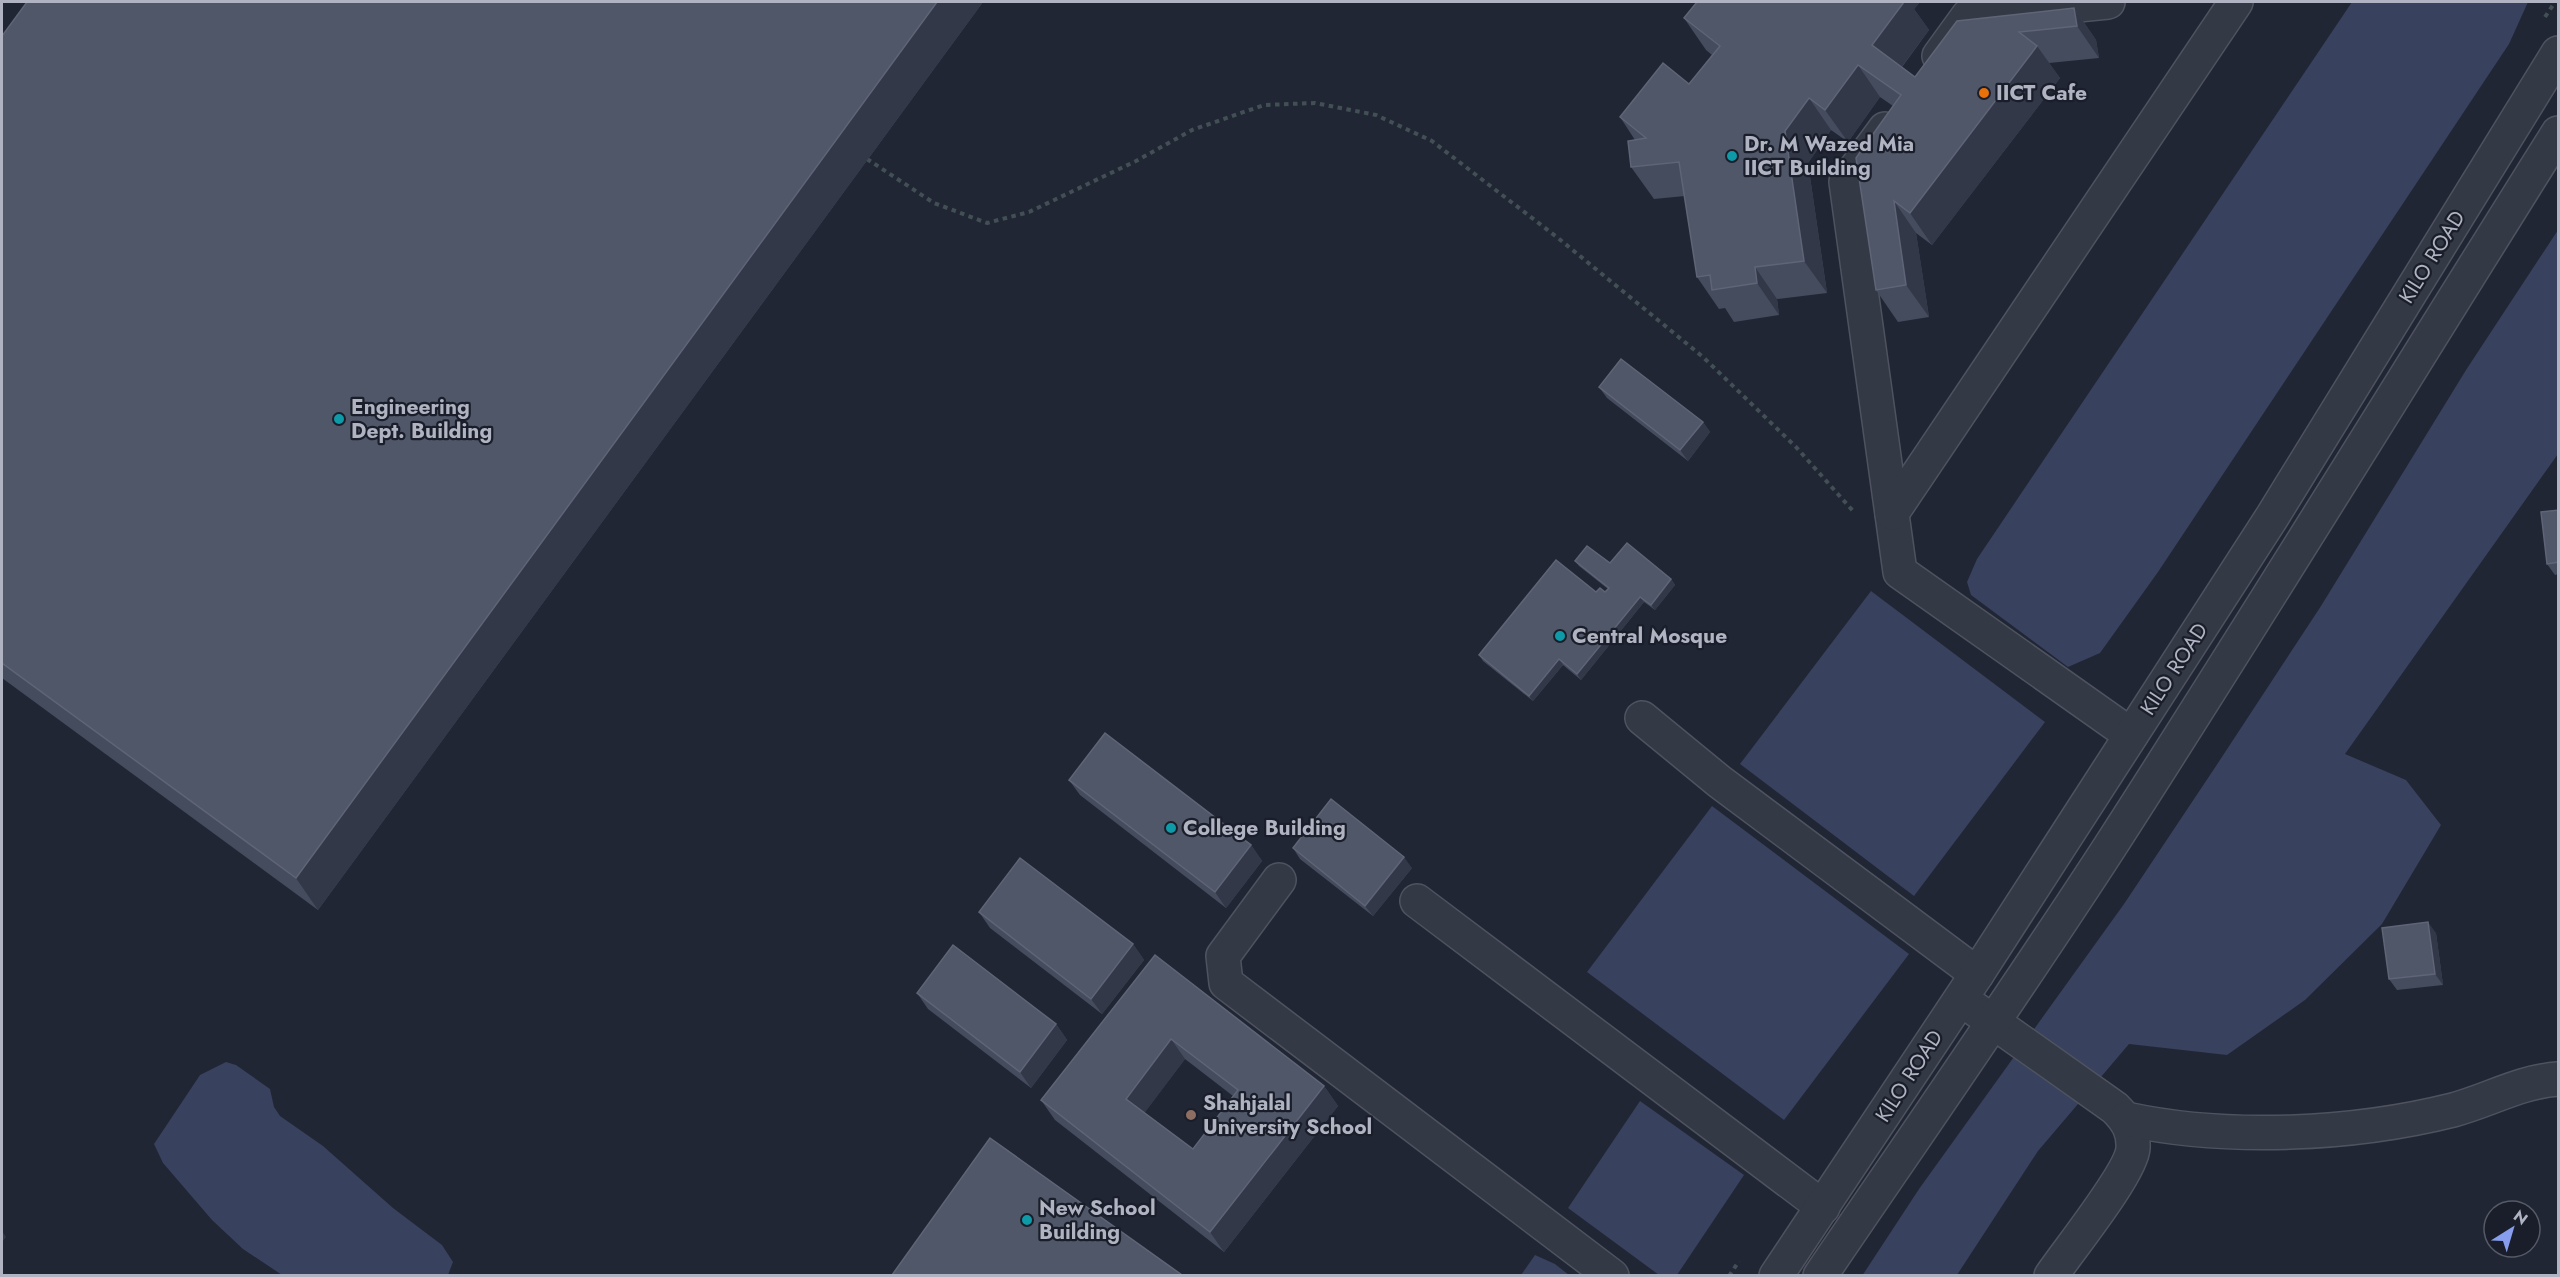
<svg xmlns="http://www.w3.org/2000/svg" width="2560" height="1277" font-family="Jost,sans-serif">
	<style>
		.water { fill: #38415d }
		.lines { fill: none; stroke-linecap: round; stroke-linejoin: round }
		.minor-casing { stroke: #4f5360; stroke-width: 36 }
		.path { stroke: #425055; stroke-width: 4; stroke-dasharray: 4.5 4.5; stroke-linecap: butt }
		.minor { stroke: #343946; stroke-width: 33 }
		.wall { fill: #454c5d; fill-rule: evenodd }
		.shaded-wall { fill: #323848 }
		.building { fill: #505768; stroke: #5f6576; stroke-width: 1.5; fill-rule: evenodd }
		.food-dot { fill: #e8710a; stroke: #1a1e2a; stroke-width: 2 }
		.culture-dot { fill: #0f9aa8; stroke: #1a1e2a; stroke-width: 2 }
		.education-dot { fill: #8d6e63; stroke: #1a1e2a; stroke-width: 2 }
		.labels { text-anchor: middle; stroke-width: 4.5; stroke-linejoin: round; paint-order: stroke }
		.poi-label { font-size: 21px; font-weight: bold; fill: #afb3c2; stroke: #1a1e2a; text-anchor: start }
		.street-label { font-size: 21px; fill: #afb3c2; stroke: #1a1e2a }
	</style>
	<rect width="100%" height="100%" fill="#212635"/>
	<!-- water -->
	<g class="water">
		<polygon points="2352,2 2528,2 2509,44 2158,572 2100,653 2068,667 1971,595 1967,582 1977,559"/>
		<polygon points="2558,230 2558,454 2345,754 2406,780 2441,825 2382,924 2305,1000 2227,1055 2129,1044 2038,1151 1957,1275 1862,1276 1919,1189 2124,904 2216,766 2321,606 2466,370"/>
		<polygon points="1871,591 2045,722 1914,896 1740,764"/>
		<polygon points="1712,806 1909,954 1784,1120 1587,972"/>
		<polygon points="226,1062 236,1065 270,1089 274,1107 280,1116 323,1146 393,1208 442,1245 453,1262 448,1275 282,1275 243,1249 212,1220 163,1163 154,1144 200,1075"/>
		<polygon points="1640,1101 1744,1175 1677,1275 1659,1275 1568,1208"/>
		<polygon points="1535,1255 1555,1264 1569,1275 1521,1275"/>
	</g>
	<g class="lines">
		<defs>
			<g id="minor">
				<polyline points="1939,56 1968,16 2108,2"/>
				<polyline points="1885,129 1846,182 1900,572 2131,735"/>
				<polyline points="1892,513 2236,2"/>
				<polyline points="1642,718 1720,782 1977,974"/>
				<polyline points="1279,880 1223,956 1226,983 1612,1276"/>
				<polyline points="1417,901 1823,1207"/>
				<path d="M1975,1009L2115,1108C2127,1120 2134,1131 2133,1148C2132,1172 2067,1252 2051,1276"/>
				<path d="M2126,1119C2228,1141 2353,1135 2453,1110C2490,1100 2519,1082 2558,1079"/>
				<polyline points="1776,1276 1977,974 2272,517 2558,53"/>
				<path d="M1820,1276C1918,1132 2017,990 2111,845C2263,609 2409,370 2558,133"/>
			</g>
		</defs>
		<!-- minor casing -->
		<use href="#minor" class="minor-casing"/>
		<!-- path -->
		<g class="path">
			<polyline points="2545,17 2555,2"/>
			<polyline points="867,159 934,203 987,223 1029,212 1136,161 1192,130 1264,105 1315,103 1376,115 1432,141 1558,238 1703,357 1796,447 1853,511"/>
			<polyline points="1729,1276 1739,1261"/>
		</g>
		<!-- minor -->
		<use href="#minor" class="minor"/>
	</g>
	<!-- wall -->
	<g class="wall">
		<polygon points="27,2 983,2 318,910 2,678 2,36"/>
		<polygon points="1697,2 1920,2 1914,9 1929,30 1902,67 1915,77 2074,8 2096,40 2099,58 2049,63 2060,78 1932,245 1916,233 1929,317 1898,322 1876,290 1893,106 1880,97 1848,142 1831,130 1808,163 1827,293 1777,299 1779,315 1734,322 1725,308 1719,309 1697,277 1685,196 1654,199 1631,167 1635,140 1620,117 1689,84 1712,55 1706,50 1684,18"/>
		<polygon points="1599,387 1703,422 1710,432 1688,461 1607,398"/>
		<polygon points="2559,510 2559,574 2555,575 2547,564"/>
		<polygon points="1575,561 1610,563 1671,579 1675,585 1655,610 1644,602 1581,680 1563,665 1533,701 1483,661 1479,655 1605,592 1608,589 1579,566"/>
		<polygon points="1069,780 1251,845 1262,861 1226,908 1080,795"/>
		<polygon points="1293,848 1412,868 1373,916 1300,859"/>
		<polygon points="979,912 1133,944 1144,960 1102,1014 990,928"/>
		<polygon points="2436,933 2443,985 2397,990 2389,979"/>
		<path d="M1155,955L1324,1086L1338,1106L1224,1252L1055,1120L1041,1100ZM1185,1059L1233,1096L1193,1149L1144,1113Z"/>
		<polygon points="917,993 1056,1024 1067,1040 1031,1088 928,1009"/>
	</g>
	<!-- shaded-wall -->
	<g class="shaded-wall">
		<polygon points="937,2 983,2 318,910 296,878"/>
		<polygon points="1899,2 1920,2 1914,9 1929,30 1894,77 1872,45"/>
		<polygon points="2074,8 2096,40 2099,58 2077,26"/>
		<polygon points="2037,46 2060,78 1932,245 1910,213"/>
		<polygon points="1858,65 1880,97 1848,142 1825,110"/>
		<polygon points="1809,98 1831,130 1808,163 1827,293 1804,261 1785,131"/>
		<polygon points="1894,201 1916,233 1929,317 1906,285"/>
		<polygon points="1755,267 1777,299 1779,315 1757,283"/>
		<polygon points="1703,422 1710,432 1688,461 1680,450"/>
		<polygon points="1671,579 1675,585 1655,610 1651,605"/>
		<polygon points="1640,597 1644,602 1581,680 1577,674"/>
		<polygon points="1559,659 1563,665 1533,701 1529,696"/>
		<polygon points="1251,845 1262,861 1226,908 1215,892"/>
		<polygon points="1404,857 1412,868 1373,916 1365,906"/>
		<polygon points="2428,922 2436,933 2443,985 2435,974"/>
		<polygon points="1133,944 1144,960 1102,1014 1091,999"/>
		<polygon points="1056,1024 1067,1040 1031,1088 1020,1072"/>
		<polygon points="1171,1039 1185,1059 1140,1119 1126,1099"/>
		<polygon points="1324,1086 1338,1106 1224,1252 1210,1232"/>
		<polygon points="2,1231 6,1237 2,1242"/>
	</g>
	<!-- building -->
	<g class="building">
		<polygon points="27,2 937,2 296,878 2,663 2,36"/>
		<polygon points="1697,2 1904,2 1872,45 1915,77 1957,21 2074,8 2077,26 2019,32 2037,46 1910,213 1894,201 1906,285 1876,290 1856,158 1901,95 1858,65 1825,110 1809,98 1785,131 1804,261 1755,267 1757,283 1712,290 1710,275 1697,277 1679,162 1631,167 1628,141 1646,138 1620,117 1663,63 1689,84 1720,46 1684,18"/>
		<polygon points="1621,359 1703,422 1680,450 1599,387"/>
		<polygon points="2559,510 2559,562 2547,564 2541,512"/>
		<polygon points="1627,543 1671,579 1651,605 1640,597 1577,674 1559,659 1529,696 1479,655 1556,560 1596,592 1600,588 1605,592 1609,588 1575,561 1587,546 1610,563"/>
		<polygon points="1105,733 1251,845 1215,892 1069,780"/>
		<polygon points="1331,799 1404,857 1365,906 1293,848"/>
		<polygon points="1020,858 1133,944 1091,999 979,912"/>
		<polygon points="2428,922 2435,974 2389,979 2382,928"/>
		<polygon points="953,945 1056,1024 1020,1072 917,993"/>
		<path d="M1155,955L1324,1086L1210,1232L1041,1100ZM1171,1039L1238,1090L1193,1149L1126,1099Z"/>
		<polygon points="990,1138 1182,1275 892,1275"/>
	</g>
	<!-- markers -->
	<circle class="food-dot" cx="1984" cy="93" r="6"/>
	<g class="culture-dot">
		<circle cx="1732" cy="156" r="6"/>
		<circle cx="339" cy="419" r="6"/>
		<circle cx="1560" cy="636" r="6"/>
		<circle cx="1171" cy="828" r="6"/>
		<circle cx="1027" cy="1220" r="6"/>
	</g>
	<circle class="education-dot" cx="1191" cy="1115" r="6"/>
	<g class="labels">
		<!-- poi labels -->
		<g class="poi-label">
			<text x="1996" y="100">IICT Cafe</text>
			<text x="1744" y="151">Dr. M Wazed Mia<tspan x="1744" dy="24">IICT Building</tspan></text>
			<text x="351" y="414">Engineering<tspan x="351" dy="24">Dept. Building</tspan></text>
			<text x="1572" y="643">Central Mosque</text>
			<text x="1183" y="835">College Building</text>
			<text x="1203" y="1110">Shahjalal<tspan x="1203" dy="24">University School</tspan></text>
			<text x="1039" y="1215">New School<tspan x="1039" dy="24">Building</tspan></text>
		</g>
		<!-- street labels -->
		<g class="street-label">
			<text transform="translate(2432 257) rotate(-58)" y="7">KILO ROAD</text>
			<text transform="translate(2174 669) rotate(-57)" y="7">KILO ROAD</text>
			<text transform="translate(1909 1076) rotate(-57)" y="7">KILO ROAD</text>
		</g>
	</g>
	<!-- border -->
	<rect width="2560" height="1277" fill="none" stroke="#afb3c2" stroke-width="6"/>
	<!-- north arrow -->
	<g transform="translate(2512 1229) rotate(37)"><circle r="28" fill="#1a1e2a" stroke="#565a67" stroke-width="1.5"/>
	<path d="M0-4.5L10 22L0 15L-10 22Z" fill="#879eef"/>
	<text y="-9" font-size="16" font-weight="bold" text-anchor="middle" fill="#afb3c2">N</text>
	</g>
</svg>
